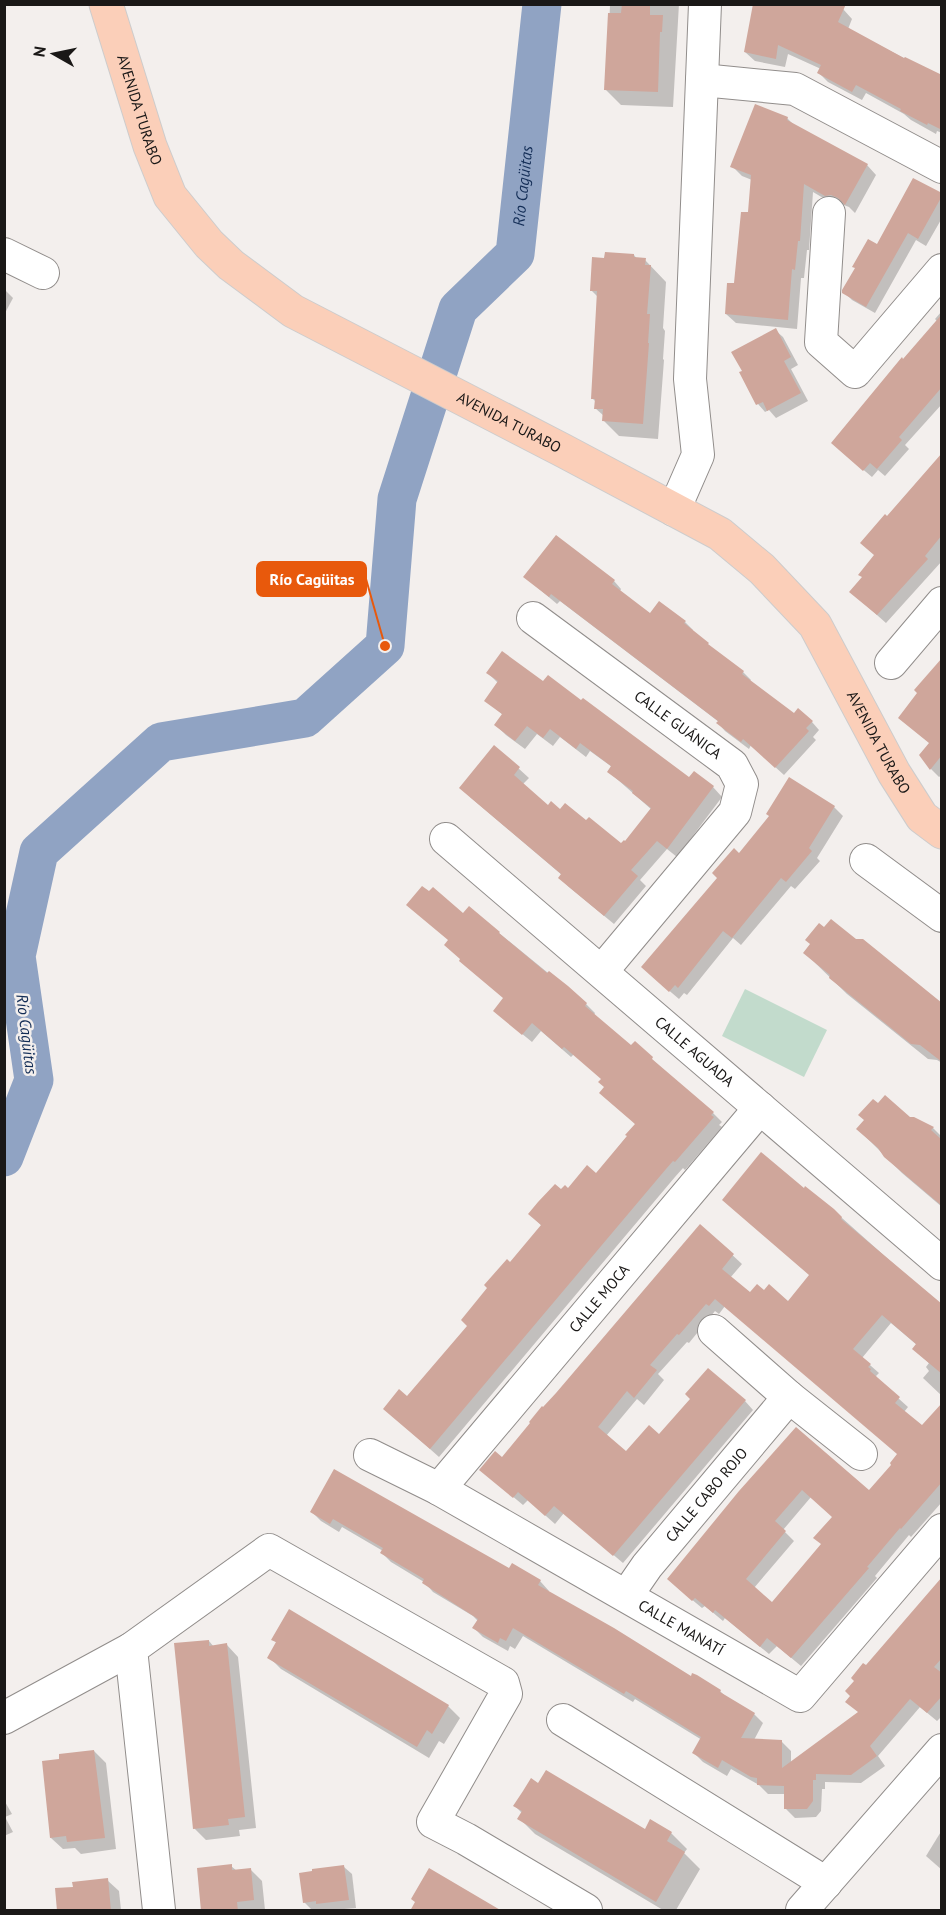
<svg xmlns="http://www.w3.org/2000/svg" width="946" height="1915" font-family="'PT Sans',sans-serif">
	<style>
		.green { fill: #c2dbcc }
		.shadow { fill: #0003; fill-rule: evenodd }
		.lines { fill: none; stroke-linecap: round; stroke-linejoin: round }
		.river { stroke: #90a3c3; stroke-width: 39 }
		.building { fill: #cfa69b; fill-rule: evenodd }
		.minor-casing { stroke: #918d8b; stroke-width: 34 }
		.major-casing { stroke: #cdcccc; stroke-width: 35 }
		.minor { stroke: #fff; stroke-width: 32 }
		.major { stroke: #fbcfb9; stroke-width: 33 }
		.labels { text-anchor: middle; stroke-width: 5; stroke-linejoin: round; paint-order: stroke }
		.street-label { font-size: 15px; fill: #1a1817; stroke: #f3efed }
		.water-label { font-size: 16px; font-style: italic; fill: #132d56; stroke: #f3efed }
		.leader { fill: none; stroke: #e8590c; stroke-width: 2 }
		.callout-dot { fill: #e8590c; stroke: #f3efed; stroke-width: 2 }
		.callout { fill: #e8590c; stroke: #e8590c; stroke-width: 2 }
		.callout-label { font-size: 16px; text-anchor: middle; font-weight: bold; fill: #fff }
	</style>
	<rect width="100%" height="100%" fill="#f3efed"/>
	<!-- green -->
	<polygon class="green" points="745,989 827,1030 804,1077 722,1036"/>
	<!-- shadow -->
	<g class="shadow">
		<polygon points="610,4 679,4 673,107 621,105 605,89 608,63"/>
		<polygon points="843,9 852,19 848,29 942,78 942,133 937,131 936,134 911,120 904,114 866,93 862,100 828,82 819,73 821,69 788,54 785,67 755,61 745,52"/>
		<polygon points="787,118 794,125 867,165 876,175 855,213 849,207 841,204 835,205 813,192 809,250 807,250 804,278 801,278 797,329 736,323 726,314 735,285 749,214 752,180 742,176 732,166"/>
		<polygon points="942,195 942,218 926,246 916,240 875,313 852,300 844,292 878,247"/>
		<polygon points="634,255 637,259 645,260 666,282 663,328 665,331 663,359 664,360 658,439 619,436 603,420 604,416 595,408 596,402 592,398 598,297 591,290 606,259"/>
		<polygon points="4,289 13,298 4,315"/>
		<polygon points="942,311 942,404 905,445 909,449 885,476 878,470 872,477 841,451 903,361 937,321 935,319"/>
		<polygon points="775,330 783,337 798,365 791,369 808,401 776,418 769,410 765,412 758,404"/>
		<polygon points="942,455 942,561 886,623 860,600 863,578 876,556 887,518"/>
		<polygon points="525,577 614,581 621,589 620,591 650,615 659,603 685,622 693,630 692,631 716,652 743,672 751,680 750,681 794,715 812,722 819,730 813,737 816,740 784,775 751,745 749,749 725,731 718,723 719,722 560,601 557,604"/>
		<polygon points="942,660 942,775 939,777 931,769 930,744"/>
		<polygon points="488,673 543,683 689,779 713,787 722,797 677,857 667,849 640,880 646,886 614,924 569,887 560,878 562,875 470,797 495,747 529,778 522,785 548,808 561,811 621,845 625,843 652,810 609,772 612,767 590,751 586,757 560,737 553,746 537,734 525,749 506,735 496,725 503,715 486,700 498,683"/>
		<polygon points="834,807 843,816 817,858 820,861 795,889 791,886 741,945 733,938 687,995 684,993 679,999 652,976"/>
		<polygon points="463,915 499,933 586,1004 595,1013 594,1015 631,1047 635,1043 661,1068 713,1113 722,1122 719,1125 722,1127 685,1170 683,1168 675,1177 439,1457 394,1417 407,1398 469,1326 511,1264 542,1226 530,1214 561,1192 596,1175 636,1125 605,1088 602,1079 574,1054 571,1057 541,1031 532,1042 504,1019 505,998 446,945"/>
		<polygon points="805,953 942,1004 942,1063 937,1060 928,1059 847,994"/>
		<polygon points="909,1118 933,1128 942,1137 942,1207 902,1173 858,1129"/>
		<path d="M804,1190L833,1210L942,1307V1396L923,1378L929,1371L926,1367L929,1363L914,1349L917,1345L891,1323L862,1358L879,1373L876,1376L878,1380L908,1407L904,1412L922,1427L942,1405V1502L911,1537L909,1535L875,1576L877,1578L801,1666L777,1646L769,1654L725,1618L723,1621L705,1606L702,1608L678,1588L796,1429L869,1492L893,1465L899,1454L725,1306L719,1314L715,1311L689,1343L687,1342L658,1374L664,1380L644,1405L637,1399L606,1436L626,1454L659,1436L745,1401L753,1410L623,1563L564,1513L555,1524L528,1500L523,1505L481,1470L502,1459L701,1226L742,1264L730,1278L750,1294L788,1303L811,1276ZM811,1497L834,1517L823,1545L772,1604L754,1588L794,1541L783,1530Z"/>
		<polygon points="312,1512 510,1570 540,1581 549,1591 548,1592 691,1678 720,1691 727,1698 754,1714 763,1723 754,1740 782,1742 791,1751 791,1763 859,1713 867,1667 942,1579 942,1716 937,1721 920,1707 878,1756 885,1766 861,1783 825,1782 825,1789 822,1789 821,1811 816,1817 795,1818 786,1809 786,1794 768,1794 759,1785 731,1769 727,1776 703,1762 694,1753 702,1740 635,1699 633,1702 523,1636 515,1649 510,1646 508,1651 483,1637 474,1628 478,1621 473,1616 433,1592 424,1582 391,1562 382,1553 383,1551 342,1527 339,1532 321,1521"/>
		<polygon points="273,1640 448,1706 460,1718 444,1744 439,1741 429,1758 281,1669 269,1657 277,1643"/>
		<polygon points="209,1641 214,1647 227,1645 238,1657 256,1828 239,1830 240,1836 206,1840 194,1828"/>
		<polygon points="94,1751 106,1763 116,1849 81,1854 75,1848 63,1849 51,1838"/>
		<polygon points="4,1800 12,1814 5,1817 13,1832 4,1836"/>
		<polygon points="515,1806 645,1831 671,1833 687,1849 684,1853 700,1869 676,1910 663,1910 535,1834 519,1818 522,1813"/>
		<polygon points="942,1830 942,1870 926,1856"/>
		<polygon points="231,1866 237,1871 250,1869 262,1881 265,1910 203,1910"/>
		<polygon points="344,1867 352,1874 356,1908 333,1910 312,1910 304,1902"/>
		<polygon points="107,1880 119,1891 121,1910 59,1910 74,1888"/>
	</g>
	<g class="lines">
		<!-- river -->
		<path class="river" id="s1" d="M4,1157L34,1080L16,956L39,852L161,742L305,718L385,646L397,499L458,309L515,254L542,4"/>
	</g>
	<!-- building -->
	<g class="building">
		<polygon points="622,4 650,4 650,15 663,15 662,32 660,32 658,92 604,90 608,13 621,13"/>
		<polygon points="753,4 846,4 838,22 904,58 905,57 942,75 942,130 928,123 927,125 900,111 901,109 856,85 852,92 817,73 821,65 778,45 776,59 744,52"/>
		<polygon points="755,104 788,117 787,120 868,164 845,205 838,198 831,195 825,196 804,184 800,241 798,241 795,270 792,269 788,320 725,314 727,283 734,283 741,212 748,212 751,175 730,167"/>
		<polygon points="913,178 942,193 942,196 918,239 908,233 866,307 842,293 842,290 855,268 852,267 868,239 877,244"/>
		<polygon points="605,252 634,254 634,257 646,258 645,265 651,265 647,314 650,314 648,343 649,343 643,424 602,421 603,409 594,409 595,399 591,399 597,291 590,291 592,257 604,258"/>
		<polygon points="942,314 942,387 899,437 902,440 877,469 870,463 863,471 831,443 902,357 903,359"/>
		<polygon points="776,328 791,357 784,361 801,393 767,411 763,402 756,405 739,372 742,371 731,352"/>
		<polygon points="942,453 942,535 925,556 928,559 877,615 849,592 862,577 858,575 874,555 860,543 885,514 887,516"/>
		<polygon points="556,535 615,580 612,584 650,613 659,601 686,621 684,623 709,643 708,644 744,671 742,674 794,713 798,708 813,721 806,728 809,731 775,768 743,739 741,742 716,723 718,721 551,594 549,597 523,577"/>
		<polygon points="502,651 543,681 548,675 581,700 583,698 689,777 694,771 714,786 667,849 657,841 631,870 638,876 604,916 558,878 561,874 459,788 494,745 520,767 514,775 548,805 551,801 560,809 565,803 586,820 589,817 621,843 624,840 625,841 651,808 632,793 633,791 607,772 611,766 580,743 576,749 550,729 543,738 527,726 515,741 494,725 502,714 484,701 498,681 486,673"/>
		<polygon points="942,658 942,755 930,770 919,755 929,743 898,718 917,693 914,690"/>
		<polygon points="789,777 835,806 809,848 812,851 786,882 781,878 732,938 723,931 678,988 675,985 669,992 641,967 717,878 712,873 734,848 739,853 769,816 766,814"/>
		<polygon points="422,886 429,891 433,887 463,913 469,906 500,932 499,933 547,973 549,971 568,986 587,1003 585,1006 631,1045 635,1041 653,1057 652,1059 714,1112 711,1115 714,1117 675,1162 673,1161 666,1169 430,1449 383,1409 399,1389 407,1396 467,1326 461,1320 487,1288 484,1285 507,1259 510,1262 541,1225 528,1214 538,1202 555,1184 561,1189 565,1185 568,1188 587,1165 596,1173 627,1136 625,1135 635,1124 599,1093 604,1087 598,1082 601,1079 564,1047 562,1049 532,1023 522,1035 493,1011 503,998 459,961 460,959 444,945 448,940 406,905"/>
		<polygon points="831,919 856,939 863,939 942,1003 942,1062 920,1045 911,1044 829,978 830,975 803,953 810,944 805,940 819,923 824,927"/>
		<polygon points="885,1095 910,1117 914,1117 934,1127 931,1130 942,1140 942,1206 884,1157 878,1148 856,1129 864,1120 858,1115 873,1099 878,1103"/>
		<path d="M761,1152L804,1188L805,1186L834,1209L842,1217L841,1219L942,1304V1374L912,1349L916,1344L882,1315L853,1349L871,1364L868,1367L871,1369L870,1371L900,1397L895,1403L922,1425L942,1403V1482L901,1529L900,1528L867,1567L869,1568L791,1658L767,1638L760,1647L715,1610L713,1613L695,1598L692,1601L667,1579L739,1491L796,1427L869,1490L891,1465L890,1463L897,1454L715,1299L709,1306L706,1304L679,1335L677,1334L650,1365L657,1370L634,1398L627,1391L598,1427L626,1451L649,1425L659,1434L690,1399L685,1394L708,1368L746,1400L613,1556L554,1506L545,1516L518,1492L513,1498L479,1470L495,1451L502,1457L530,1423L529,1422L542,1406L543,1407L556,1393L700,1224L734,1254L722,1269L750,1292L757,1284L764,1290L769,1284L788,1301L809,1275L722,1200ZM802,1490L832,1517L813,1538L821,1544L772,1602L746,1579L786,1531L775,1521Z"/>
		<polygon points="334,1469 509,1568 512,1563 541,1580 538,1585 614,1628 691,1676 692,1673 697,1675 721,1690 720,1692 755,1713 741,1738 782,1740 782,1768 858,1712 845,1702 850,1696 845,1691 854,1681 851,1678 863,1663 866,1665 942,1577 942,1658 934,1667 942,1673 942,1696 927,1713 910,1699 870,1746 877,1756 851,1775 816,1774 816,1780 813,1780 813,1801 807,1809 784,1809 784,1786 757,1785 757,1778 751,1777 722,1760 718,1768 692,1753 701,1737 626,1691 624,1694 513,1628 506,1641 500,1638 498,1643 472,1628 478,1619 422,1583 424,1579 380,1553 383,1548 333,1519 330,1524 310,1512"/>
		<polygon points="289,1609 449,1705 432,1734 427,1730 417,1747 267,1658 276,1642 271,1640"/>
		<polygon points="209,1640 209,1646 227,1643 245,1817 228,1819 229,1825 193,1829 174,1643"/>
		<polygon points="94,1750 105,1838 67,1842 66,1836 50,1838 42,1761 59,1759 59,1754"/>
		<polygon points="546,1770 645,1829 650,1819 672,1832 667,1841 685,1852 656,1902 517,1819 522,1811 513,1806 523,1791 531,1778 538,1783"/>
		<polygon points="232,1864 232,1870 251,1868 254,1900 237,1902 238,1911 201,1911 197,1868"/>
		<polygon points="344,1865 349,1900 316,1904 316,1901 303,1903 299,1873 312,1871 312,1869"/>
		<polygon points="429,1868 502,1911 410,1911 415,1902 411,1899"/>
		<polygon points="108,1878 111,1911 57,1911 55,1888 73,1887 72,1882"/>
	</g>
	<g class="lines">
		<defs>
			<g id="minor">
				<polyline points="702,80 795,89 942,167"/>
				<polyline points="829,213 821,342 855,372 942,270"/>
				<polyline points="4,254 43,273"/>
				<polyline points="674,510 698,455 690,379 705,4"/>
				<path id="s2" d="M533,618L732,765L742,784L735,812L602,971"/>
				<polyline points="891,663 942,603"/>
				<path id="s3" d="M446,839L942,1264"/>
				<polyline points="866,860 942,916"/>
				<polyline points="714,1331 789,1397 861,1454"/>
				<path id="s4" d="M370,1455L439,1489L800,1696L942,1530"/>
				<path id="s5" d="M439,1489L760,1108"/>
				<path id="s6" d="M627,1595L647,1566L789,1397"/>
				<polyline points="4,1718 131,1649"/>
				<polyline points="563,1720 826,1883"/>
				<polyline points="159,1910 131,1649 269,1550 503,1683 506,1694 433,1822 466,1839 586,1910"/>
				<polyline points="802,1910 942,1750"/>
			</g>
			<g id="major">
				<path id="s7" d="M106,4L150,146L170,196L209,244L231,265L293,311L564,451L720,534L762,569L815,625L894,773L922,817L942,832"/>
			</g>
		</defs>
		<!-- minor casing -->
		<use href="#minor" class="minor-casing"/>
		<!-- major casing -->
		<use href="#major" class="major-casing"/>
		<!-- minor -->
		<use href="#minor" class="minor"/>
		<!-- major -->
		<use href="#major" class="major"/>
	</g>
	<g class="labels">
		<!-- street labels -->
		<g class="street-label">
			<text dy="5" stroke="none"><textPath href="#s7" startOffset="111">AVENIDA TURABO</textPath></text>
			<text dy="5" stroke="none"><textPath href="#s7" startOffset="615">AVENIDA TURABO</textPath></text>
			<text dy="5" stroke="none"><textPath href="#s2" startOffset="180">CALLE GUÁNICA</textPath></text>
			<text dy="5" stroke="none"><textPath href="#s7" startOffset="1119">AVENIDA TURABO</textPath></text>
			<text dy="5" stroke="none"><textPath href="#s3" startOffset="327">CALLE AGUADA</textPath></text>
			<text dy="5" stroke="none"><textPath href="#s5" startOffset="249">CALLE MOCA</textPath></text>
			<text dy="5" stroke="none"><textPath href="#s6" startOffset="128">CALLE CABO ROJO</textPath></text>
			<text dy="5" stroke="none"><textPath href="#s4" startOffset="356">CALLE MANATÍ</textPath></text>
		</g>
		<!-- water labels -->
		<g class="water-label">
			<text dy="6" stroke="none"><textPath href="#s1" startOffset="1227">Río Cagüitas</textPath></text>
			<text transform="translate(27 1034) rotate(83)" y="6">Río Cagüitas</text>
		</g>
	</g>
	<!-- callouts -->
	<path class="leader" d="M385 646L366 579"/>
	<circle class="callout-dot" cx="385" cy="646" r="6"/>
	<rect class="callout" x="257" y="562" width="109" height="34" rx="6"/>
	<g class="callout-label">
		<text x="312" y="585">Río Cagüitas</text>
	</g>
	<!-- border -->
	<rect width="946" height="1915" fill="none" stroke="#1a1817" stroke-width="12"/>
	<!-- north arrow -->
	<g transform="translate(54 54) rotate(279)" stroke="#f3efed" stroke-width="4.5" paint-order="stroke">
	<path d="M0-4.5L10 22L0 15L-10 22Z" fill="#1a1817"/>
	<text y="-9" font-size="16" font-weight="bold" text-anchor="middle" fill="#1a1817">N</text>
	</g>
</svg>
